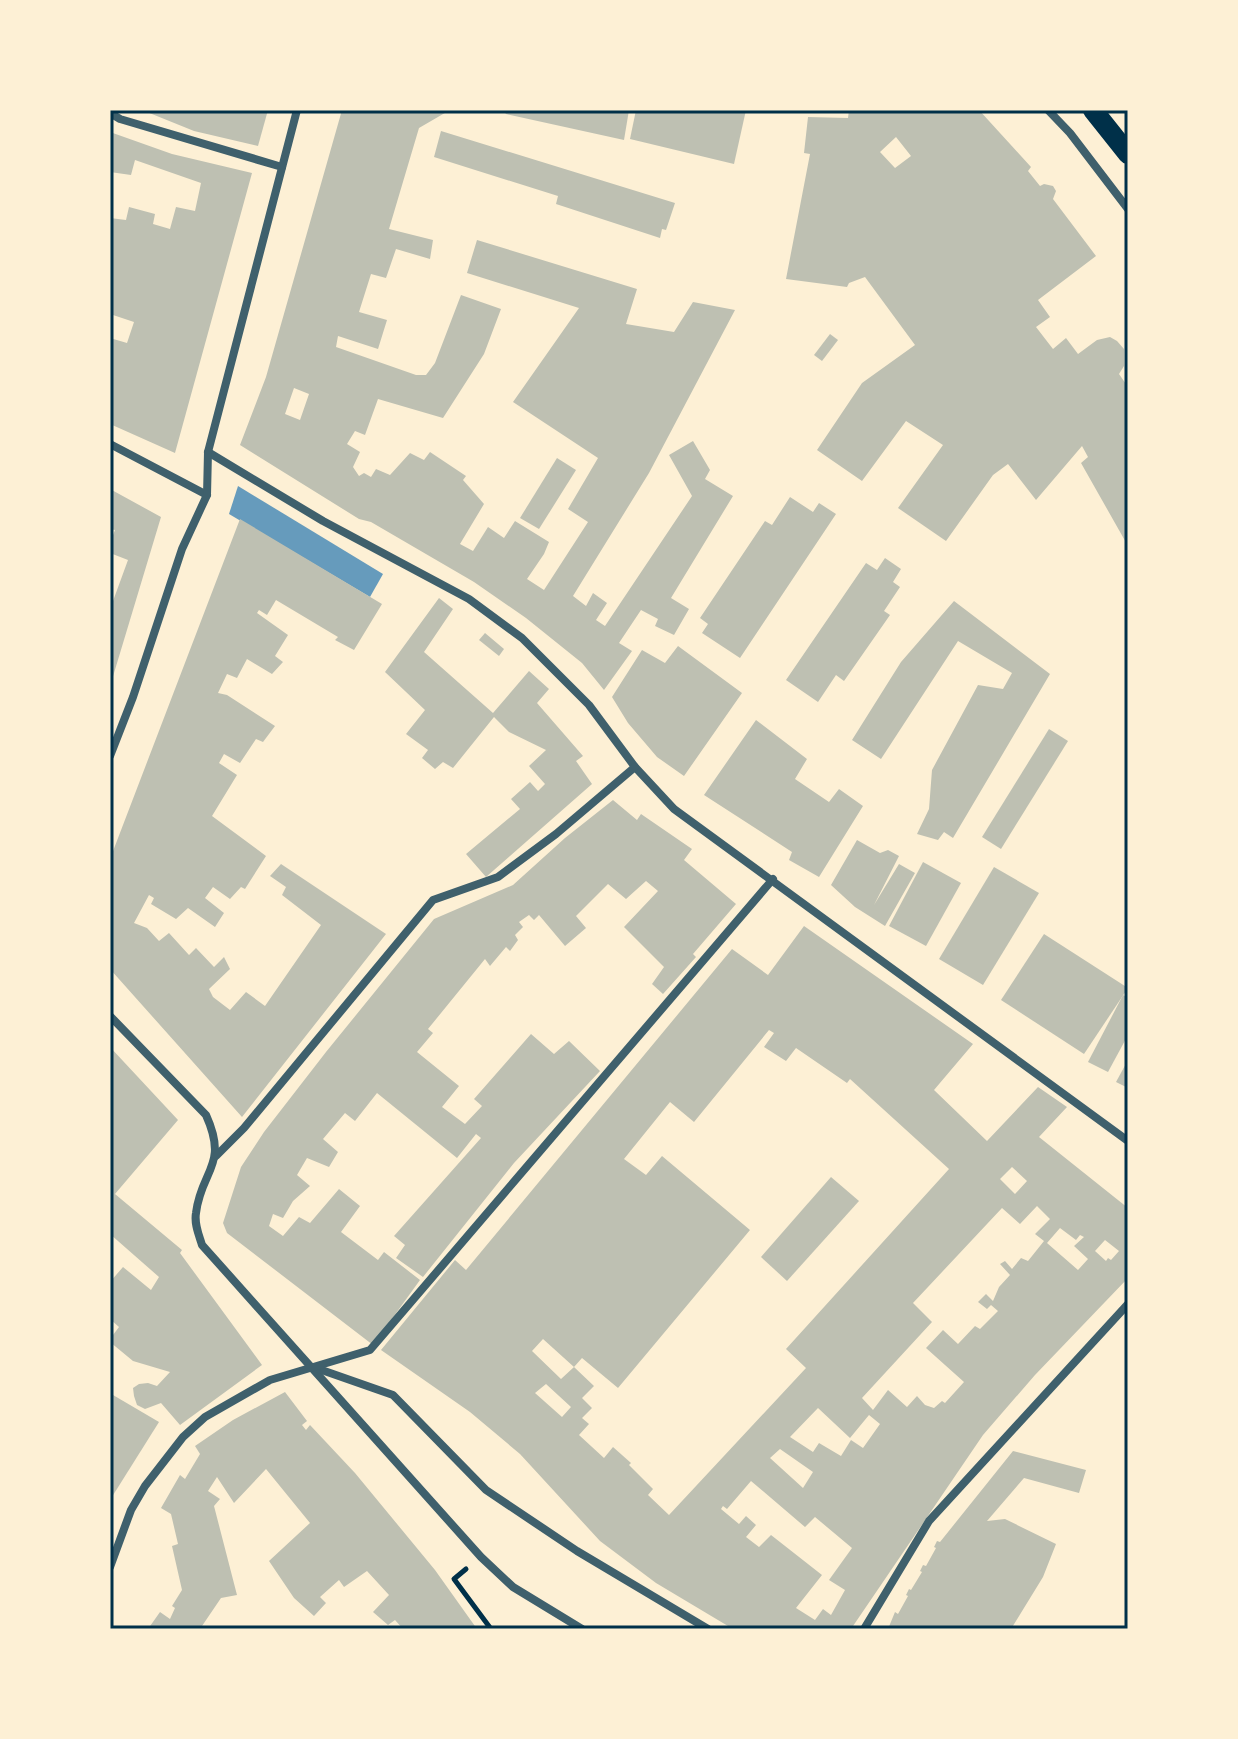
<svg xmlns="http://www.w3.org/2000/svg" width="1238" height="1739" font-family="'Source Sans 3',sans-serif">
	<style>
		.water { fill: #669bbc }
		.building { fill: #bec0b2; fill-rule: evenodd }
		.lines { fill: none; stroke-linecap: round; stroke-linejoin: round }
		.path { stroke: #003049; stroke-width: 5 }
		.minor { stroke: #3f606c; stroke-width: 8 }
		.primary { stroke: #003049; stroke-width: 20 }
		.neatline { fill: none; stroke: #003049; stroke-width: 3 }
	</style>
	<rect width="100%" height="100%" fill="#fdf0d5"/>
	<!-- water -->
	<polygon class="water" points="238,486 383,574 370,597 229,514"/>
	<!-- building -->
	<g class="building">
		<polygon points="142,110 268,110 258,146 194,131"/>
		<path d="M342,110H450L419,128L389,229L433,240L430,259L396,249L386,278L371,274L359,312L387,320L378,349L338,336L336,347L416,375H426L435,363L461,295L501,309L484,354L443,418L378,399L365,435L355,431L347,444L360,452L353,467L359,476L364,473L371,477L376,469L390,475L410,453L424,460L430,452L466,476L463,480L484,504L460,544L473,551L488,527L504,538L515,521L549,542L544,554L527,579L544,590L588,522L568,509L598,458L513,402L579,308L467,273L477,240L637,289L626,324L674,332L693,302L735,310L649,473L573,596L586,606L593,593L607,603L596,620L605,626L692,496L669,455L693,441L710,470L705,479L733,496L671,598L689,609L674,635L655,626L658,619L641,610L619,643L632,651L604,690L582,663L526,618L474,582L371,522L359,519L240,445L266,377ZM294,388L309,394L300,420L285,414Z"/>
		<polygon points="503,110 629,110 624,140 506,114"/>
		<polygon points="636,110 746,110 734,164 630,139"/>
		<path d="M849,110H979L1031,167L1028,171L1040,186L1044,184L1053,186L1056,191L1053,199L1096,256L1038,300L1050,317L1036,327L1053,349L1066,338L1078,354L1097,340L1110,337L1117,341L1124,349V366L1119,374L1128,387V546L1081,463L1088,457L1082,446L1036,500L1008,464L993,475L946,541L898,508L943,445L906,421L862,481L817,450L862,383L915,345L865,277L849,283L847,287L786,279L810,154L804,153L808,117L848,118ZM896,137L911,156L895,168L880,152Z"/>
		<polygon points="441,131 675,203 666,230 662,229 660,238 556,204 558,196 434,157"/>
		<polygon points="110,132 172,154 252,173 175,453 110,424 110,338 127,343 134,322 110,314 110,218 126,220 129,207 155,214 153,224 170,229 176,207 195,211 201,183 135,160 131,175 110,172"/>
		<polygon points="830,334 838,340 822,361 814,355"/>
		<polygon points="557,458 576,470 539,529 520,518"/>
		<polygon points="110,489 161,517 111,683 110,600 113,601 128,560 110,553 110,543 115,530 110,529"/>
		<polygon points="790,497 813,512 819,503 836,514 740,658 702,633 708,624 700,618 765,521 772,525"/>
		<polygon points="240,519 382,604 354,650 335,640 338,637 276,600 267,615 259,610 257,613 288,635 275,656 283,662 272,674 247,659 237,678 227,674 218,693 227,695 275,726 263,742 256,739 240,763 224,754 219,763 237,775 212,816 266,856 245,889 241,887 230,899 213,887 205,898 224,913 215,927 188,908 176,919 151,904 154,898 149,895 134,923 147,928 159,941 169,933 189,955 196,948 214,967 224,957 230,969 209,989 213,997 230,1010 246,992 265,1006 321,925 282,895 286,887 270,876 281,864 386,934 242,1117 110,969 110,859"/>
		<polygon points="885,558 901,569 893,582 900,587 884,611 890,615 844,681 836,675 818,702 786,680 866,563 877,570"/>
		<polygon points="439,598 453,609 424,652 493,713 529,671 549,689 537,703 583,756 576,761 592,784 486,877 466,854 520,809 511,799 530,782 538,791 545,784 529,766 546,750 509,732 494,717 453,768 443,762 435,769 422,758 428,750 406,734 425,710 385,672"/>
		<polygon points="954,601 1050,674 953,838 944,832 938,840 917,834 929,809 932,770 978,685 1003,689 1012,673 958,641 881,759 852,740 901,662"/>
		<polygon points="485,633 504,649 499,656 479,640"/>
		<polygon points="678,646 742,693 684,776 657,757 628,723 612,697 642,650 665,663"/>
		<polygon points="756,720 807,759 795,779 829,802 839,789 863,806 819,877 789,860 792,852 704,795"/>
		<polygon points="1049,729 1068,741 1001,849 982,837"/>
		<polygon points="613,800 637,820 641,814 692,849 684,860 736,904 693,954 696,957 663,994 652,984 664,967 624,927 658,891 646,881 626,899 608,884 576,916 586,928 565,946 539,915 534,920 529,915 519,922 523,927 515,935 518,940 510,951 506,947 490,966 485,959 428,1029 433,1033 417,1052 459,1086 442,1107 465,1124 482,1106 474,1099 531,1034 554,1054 569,1041 600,1071 514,1163 423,1277 396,1258 405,1245 394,1236 481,1138 476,1134 457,1158 377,1093 355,1121 345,1113 323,1139 338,1152 329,1167 307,1158 297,1175 310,1186 293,1201 283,1218 273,1214 269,1226 283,1236 299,1217 310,1223 339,1189 360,1206 341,1232 378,1260 384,1252 420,1280 373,1345 227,1233 223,1223 241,1167 264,1132 326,1052 434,919 513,885 565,838"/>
		<polygon points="857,840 880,853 888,850 899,856 874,905 899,864 915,873 885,926 855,907 831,885"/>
		<polygon points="923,862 961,883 926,946 889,926"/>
		<polygon points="994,867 1039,893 983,985 939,959"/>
		<path d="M804,926L973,1044L934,1090L987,1141L1038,1087L1067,1107L1039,1137L1128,1208V1278L1035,1375L983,1435L851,1629H733L656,1583L600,1541L520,1454L470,1412L381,1350L455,1260L466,1270L732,949L768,975ZM769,1030L774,1033L764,1047L786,1061L796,1048L847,1083L850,1079L949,1169L786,1349L806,1368L669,1515L648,1495L653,1489L629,1465L631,1463L613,1447L604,1458L579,1435L589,1424L582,1418L592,1408L582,1398L594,1386L574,1367L561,1379L532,1351L543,1339L574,1367L582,1358L618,1388L750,1230L662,1156L646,1175L624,1159L670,1102L694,1122ZM1012,1167L1027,1181L1015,1194L1000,1179ZM1037,1206L1050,1219L1035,1234L1044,1241L1028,1261L1021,1258L1012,1269L1005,1261L1000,1264L1010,1275L999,1287L993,1301L986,1294L978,1302L987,1309L991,1305L998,1311L980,1329L975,1326L958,1344L943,1330L926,1348L964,1382L945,1403L942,1401L934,1408L925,1405L917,1396L907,1407L888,1390L873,1410L862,1398L932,1322L913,1303L1002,1208L1020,1224ZM1060,1228L1076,1240L1080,1235L1084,1237L1074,1246L1088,1259L1078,1270L1047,1243ZM1105,1240L1119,1251L1111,1260L1108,1258L1106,1261L1095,1251ZM546,1384L571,1407L562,1417L535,1393ZM818,1408L850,1438L869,1415L880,1424L863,1448L851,1440L841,1456L819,1443L813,1452L790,1437ZM780,1449L813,1472L803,1488L770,1458ZM751,1481L805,1527L815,1517L852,1548L829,1580L845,1590L831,1615L823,1609L815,1620L796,1608L822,1575L771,1535L759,1547L746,1537L756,1525L746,1516L739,1524L721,1509L723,1506L727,1509Z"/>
		<polygon points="1044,934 1128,988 1084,1054 1001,1000"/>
		<polygon points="1123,995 1128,998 1128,1035 1108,1072 1088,1062"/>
		<polygon points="110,1047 178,1120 115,1194 182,1250 180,1253 262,1365 180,1425 161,1403 145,1409 137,1405 134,1396 133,1388 139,1384 148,1383 157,1386 170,1372 133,1361 110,1342 110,1333 113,1335 119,1327 110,1319 110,1282 123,1267 151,1290 159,1277 110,1234"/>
		<polygon points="1128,1060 1128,1088 1116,1082"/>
		<polygon points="831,1177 859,1201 787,1281 761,1257"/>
		<polygon points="285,1392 307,1421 302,1425 306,1430 310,1425 355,1473 435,1570 477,1629 403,1629 395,1620 388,1625 373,1612 389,1595 367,1571 344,1587 339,1580 320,1597 326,1603 314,1616 294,1598 269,1561 310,1523 266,1469 234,1503 217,1477 208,1491 220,1499 214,1506 237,1595 221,1598 202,1626 203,1629 148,1629 160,1612 170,1619 175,1608 172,1606 182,1590 172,1546 178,1544 171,1514 161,1508 180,1475 185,1479 200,1454 195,1446 233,1420"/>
		<polygon points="113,1395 159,1422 110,1500 110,1401"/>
		<polygon points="1013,1451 1086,1470 1079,1493 1024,1478 987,1521 1005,1519 1056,1544 1043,1577 1011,1629 888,1629 895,1612 898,1614 908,1596 906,1595 909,1589 911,1590 922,1572 920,1571 923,1565 926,1566 936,1548 934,1547 937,1541 940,1542"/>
	</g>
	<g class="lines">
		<!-- path -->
		<polyline class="path" points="466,1569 454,1579 491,1629"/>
		<!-- minor -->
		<g class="minor">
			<polyline points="1048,110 1070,133 1128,209"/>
			<polyline points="110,113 120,119 282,167"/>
			<polyline points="110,444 207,495"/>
			<polyline points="208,452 323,521 469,599 522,638 589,705 635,767 674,809 1128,1141"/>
			<polyline points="110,756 133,697 182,549 207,495 208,452 297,110"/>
			<path d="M110,1016L206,1115C229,1166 201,1170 196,1213C194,1224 199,1235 202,1245L481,1557L513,1587L582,1629"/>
			<polyline points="216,1156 244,1128 433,900 498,877 556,834 635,767"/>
			<polyline points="313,1367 393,1395 486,1490 577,1551 708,1629"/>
			<polyline points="110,1567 131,1510 145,1486 183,1437 205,1417 270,1380 370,1350 773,879"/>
			<polyline points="864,1629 929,1521 1128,1304"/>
		</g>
		<!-- primary -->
		<polyline class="primary" points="1093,110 1128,154"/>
	</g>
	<!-- border -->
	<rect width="1238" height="1739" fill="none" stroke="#fdf0d5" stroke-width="224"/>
	<rect x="112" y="112" width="1014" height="1515" class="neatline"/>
</svg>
